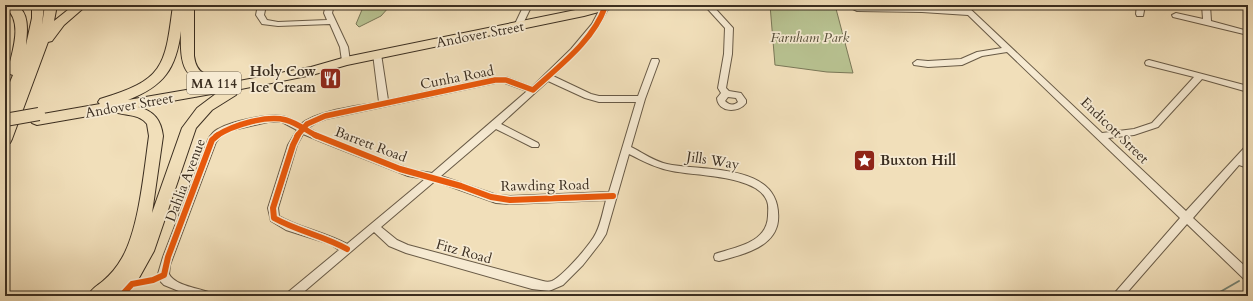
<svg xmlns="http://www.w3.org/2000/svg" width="1253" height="301" font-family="Cardo,serif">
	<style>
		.green { fill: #b8c291; stroke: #7a7858 }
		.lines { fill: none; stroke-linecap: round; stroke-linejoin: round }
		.stream { stroke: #758475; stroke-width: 2 }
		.minor-casing { stroke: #685a46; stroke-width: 2 }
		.highway-casing { stroke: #3b2e20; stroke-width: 2 }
		.minor { fill: #f6ead2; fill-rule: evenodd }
		.highway { fill: #f1dfba; fill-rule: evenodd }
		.highway-bridge-casing { stroke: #3b2e20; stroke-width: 14; stroke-linecap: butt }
		.highway-bridge { stroke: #f1dfba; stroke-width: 12 }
		.cycleway-far1-casing { stroke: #f6ead2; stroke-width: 8 }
		.cycleway-casing { stroke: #f6ead2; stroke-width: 9 }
		.cycleway-far1 { stroke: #e8590c; stroke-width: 5.5 }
		.cycleway { stroke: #e8590c; stroke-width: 6 }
		.labels { text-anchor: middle; stroke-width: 3.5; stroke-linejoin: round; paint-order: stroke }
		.shield { fill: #f6ead2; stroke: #736655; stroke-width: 1 }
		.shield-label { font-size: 13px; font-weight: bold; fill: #3b2e20 }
		.street-label { font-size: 14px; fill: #3b2e20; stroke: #f6ead2 }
		.park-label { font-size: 14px; font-style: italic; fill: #544c37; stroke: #f6ead2 }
		.poi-label { font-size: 14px; font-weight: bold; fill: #3b2e20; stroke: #f6ead2; text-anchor: end }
	</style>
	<rect width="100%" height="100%" fill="#f1dfba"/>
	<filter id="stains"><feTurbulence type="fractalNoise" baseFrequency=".005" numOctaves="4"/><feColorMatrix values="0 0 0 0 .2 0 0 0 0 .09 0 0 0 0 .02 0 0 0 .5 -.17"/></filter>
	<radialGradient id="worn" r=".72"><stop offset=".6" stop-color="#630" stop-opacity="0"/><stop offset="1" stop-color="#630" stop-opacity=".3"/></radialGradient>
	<!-- green -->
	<g class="green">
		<polygon points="364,5 394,5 389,7 381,16 359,27 356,24"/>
		<polygon points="770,5 921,5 922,8 835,5 853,73 827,72 775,65"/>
	</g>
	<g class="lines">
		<!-- stream -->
		<polyline class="stream" points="1213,296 1239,281"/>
		<defs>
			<g id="minor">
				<polygon points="258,5 266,5 264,15 267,20 278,22 327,20 324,13 326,5 334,5 332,13 348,47 350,61 346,64 342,61 340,47 330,24 278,26 262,24 256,15"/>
				<polygon points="524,5 532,5 521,28 515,28 514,26"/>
				<path d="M602,5H606L609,7L598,27L577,53L553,76L591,94L599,96H638L651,61L652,59H658L659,61L645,99L631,147C643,153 654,161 667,164C705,172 783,162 778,221C775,248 741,255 719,261L715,260L714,257L715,254C736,247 767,243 768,216C768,211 769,206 767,201C758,175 695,176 672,171C656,168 643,161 629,154L606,234L601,242L583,265L563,285L549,291L532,289L406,253L389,246L374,232L299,296H286L287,293L339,250L330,244L286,230L271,221L268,208L288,145L297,130L282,122H268L233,130L223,134L216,142L170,265L169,274C175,286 199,288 211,293L212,296H191L164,285L161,282L158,274L163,257L208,140C210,136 214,131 218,129C232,121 266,114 282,116C289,117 295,121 301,124C317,110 359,106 379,102L373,54L377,51L381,54L388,100L495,77H506L532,87L571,49L592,24ZM548,81L585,98L599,102H636L609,192L510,196L497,195L441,176L496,129L532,147H538L539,145L538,143L501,124ZM495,83H505L527,91L432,173L412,170L328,138L308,128L318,122L326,119ZM303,134L322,142L408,176L425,179L347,244C325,232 300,228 279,216L278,208L297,145ZM435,181L496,203L510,204L606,200C603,211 601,223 596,233C591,244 563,276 552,281C549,282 546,282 543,281L408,245L397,240L381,227Z"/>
				<path d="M704,5H712L733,28L732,54L726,88L729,91L741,93L746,100V103C739,113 718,113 717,98L721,93L718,88L724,54L725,28ZM728,97L736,98L738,102C733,106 729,105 725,101Z"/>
				<polygon points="958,5 966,5 1102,133 1134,129 1152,123 1194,77 1146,65 1145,63 1146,61 1149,60 1248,86 1248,92 1202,79 1158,127 1134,135 1108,138 1186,211 1245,147 1248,146 1248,155 1244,159 1248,161 1248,168 1239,165 1193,218 1248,269 1248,281 1244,279 1187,224 1124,296 1112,296 1180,218 1007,52 982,56 962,65 928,67 914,65 913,63 917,60 928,61 961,59 977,52 1002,48 968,15 922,12 857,11 853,9 857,7 922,8 963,10"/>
				<polygon points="1137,5 1145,5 1143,16 1137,16 1136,14"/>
				<polygon points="1202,5 1210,5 1211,21 1248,31 1248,35 1173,17 1172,15 1176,13 1203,19"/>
			</g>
			<g id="highway">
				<path d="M5,5C9,5 14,4 17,6C30,13 27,33 26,45L32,18V5H44L42,25L45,5H57L54,21L74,5H87L64,25L52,41L48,42L12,139L10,143L5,144V121L8,113L5,114V94L13,75L10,74L8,71C12,51 24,22 5,7Z"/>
				<path d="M173,5H194V56C198,85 220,71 238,76L240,79L239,81L311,67L346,57L600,5H619L617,7L584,16L347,65L312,75L236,90L237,92L236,95L212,110L196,128L154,251L139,278L123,296H88C91,289 97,286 103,281C110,275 117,267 122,258C139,229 144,171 149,136L147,124C139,114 129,116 118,113L117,111L37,125L32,123L30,120L32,117L37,115L100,104L98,102L100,99C164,80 165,67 173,5ZM181,31C180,64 182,84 221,84L128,100C164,86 176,69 181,31ZM217,93L197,108L182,128L152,213L163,136C161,120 154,111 138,107Z"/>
			</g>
		</defs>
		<!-- minor casing -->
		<use href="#minor" class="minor-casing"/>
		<!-- highway casing -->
		<use href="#highway" class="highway-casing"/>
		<!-- minor -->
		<use href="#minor" class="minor"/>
		<!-- highway -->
		<use href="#highway" class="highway"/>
		<defs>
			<polyline id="highway-bridge" points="5,120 39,114"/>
		</defs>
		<!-- highway-bridge casing -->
		<use href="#highway-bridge" class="highway-bridge-casing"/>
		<!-- highway-bridge -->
		<use href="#highway-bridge" class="highway-bridge"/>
		<defs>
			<g id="cycleway-far1">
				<path d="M216,136C233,125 266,115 286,120C297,123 307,131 317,136"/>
				<path d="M297,136L307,124L325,116L495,80H506L533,90C559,66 593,41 605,7L613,5"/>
			</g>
			<g id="cycleway">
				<path d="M298,135L293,145L273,208L274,218C297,231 324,236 347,249"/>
				<polyline points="315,135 400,169 461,186 491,197 510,200 613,196"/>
				<polyline points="121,296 132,284 153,280 164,275 168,257 212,140 218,135"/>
			</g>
		</defs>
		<!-- cycleway-far1 casing -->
		<use href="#cycleway-far1" class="cycleway-far1-casing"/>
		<!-- cycleway casing -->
		<use href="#cycleway" class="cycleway-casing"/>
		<!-- cycleway-far1 -->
		<use href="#cycleway-far1" class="cycleway-far1"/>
		<!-- cycleway -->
		<use href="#cycleway" class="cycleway"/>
	</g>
	<!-- icons -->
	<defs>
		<symbol id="restaurant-square" viewBox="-11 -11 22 22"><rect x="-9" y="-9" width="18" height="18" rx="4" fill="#8f2418" stroke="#f6ead2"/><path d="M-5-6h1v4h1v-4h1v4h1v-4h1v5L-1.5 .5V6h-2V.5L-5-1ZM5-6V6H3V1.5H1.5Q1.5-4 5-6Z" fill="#fff"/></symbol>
		<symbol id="sight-square" viewBox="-11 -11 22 22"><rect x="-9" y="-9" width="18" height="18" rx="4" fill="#8f2418" stroke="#f6ead2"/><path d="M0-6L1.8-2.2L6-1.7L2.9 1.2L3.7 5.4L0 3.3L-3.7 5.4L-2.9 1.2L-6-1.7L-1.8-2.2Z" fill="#fff"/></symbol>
	</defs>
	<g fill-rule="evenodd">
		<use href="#restaurant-square" x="318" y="66" width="25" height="25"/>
		<use href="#sight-square" x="852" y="148" width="25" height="25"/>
	</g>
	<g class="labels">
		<!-- shield labels -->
		<rect class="shield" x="187" y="72" width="54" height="22" rx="3"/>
		<g class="shield-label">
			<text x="214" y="88">MA 114</text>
		</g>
		<!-- street labels -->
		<g class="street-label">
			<text transform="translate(480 34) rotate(-11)" y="5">Andover Street</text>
			<text transform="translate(457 77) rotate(-11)" y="5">Cunha Road</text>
			<text transform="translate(129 105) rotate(-10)" y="5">Andover Street</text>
			<text transform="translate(1115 130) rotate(44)" y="5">Endicott Street</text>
			<text transform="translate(371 144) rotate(21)" y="5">Barrett Road</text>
			<text transform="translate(713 160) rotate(9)" y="5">Jills Way</text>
			<text transform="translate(185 180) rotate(-69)" y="5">Dahlia Avenue</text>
			<text transform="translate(545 185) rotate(-1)" y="5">Rawding Road</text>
			<text transform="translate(464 251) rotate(16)" y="5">Fitz Road</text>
		</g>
		<!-- park labels -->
		<g class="park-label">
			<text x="810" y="42">Farnham Park</text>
		</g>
		<!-- poi labels -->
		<g class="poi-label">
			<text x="316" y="76">Holy Cow<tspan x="316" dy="16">Ice Cream</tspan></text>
			<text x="880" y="165" text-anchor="start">Buxton Hill</text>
		</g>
	</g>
	<!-- margin -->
	<rect width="1253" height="301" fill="none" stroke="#f1dfba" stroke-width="20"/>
	<rect x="6" y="6" width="1241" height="289" fill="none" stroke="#3b2e20" stroke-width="2"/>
	<rect x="10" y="10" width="1233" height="281" fill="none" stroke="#3b2e20"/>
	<rect width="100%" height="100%" filter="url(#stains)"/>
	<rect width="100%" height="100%" fill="url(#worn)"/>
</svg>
